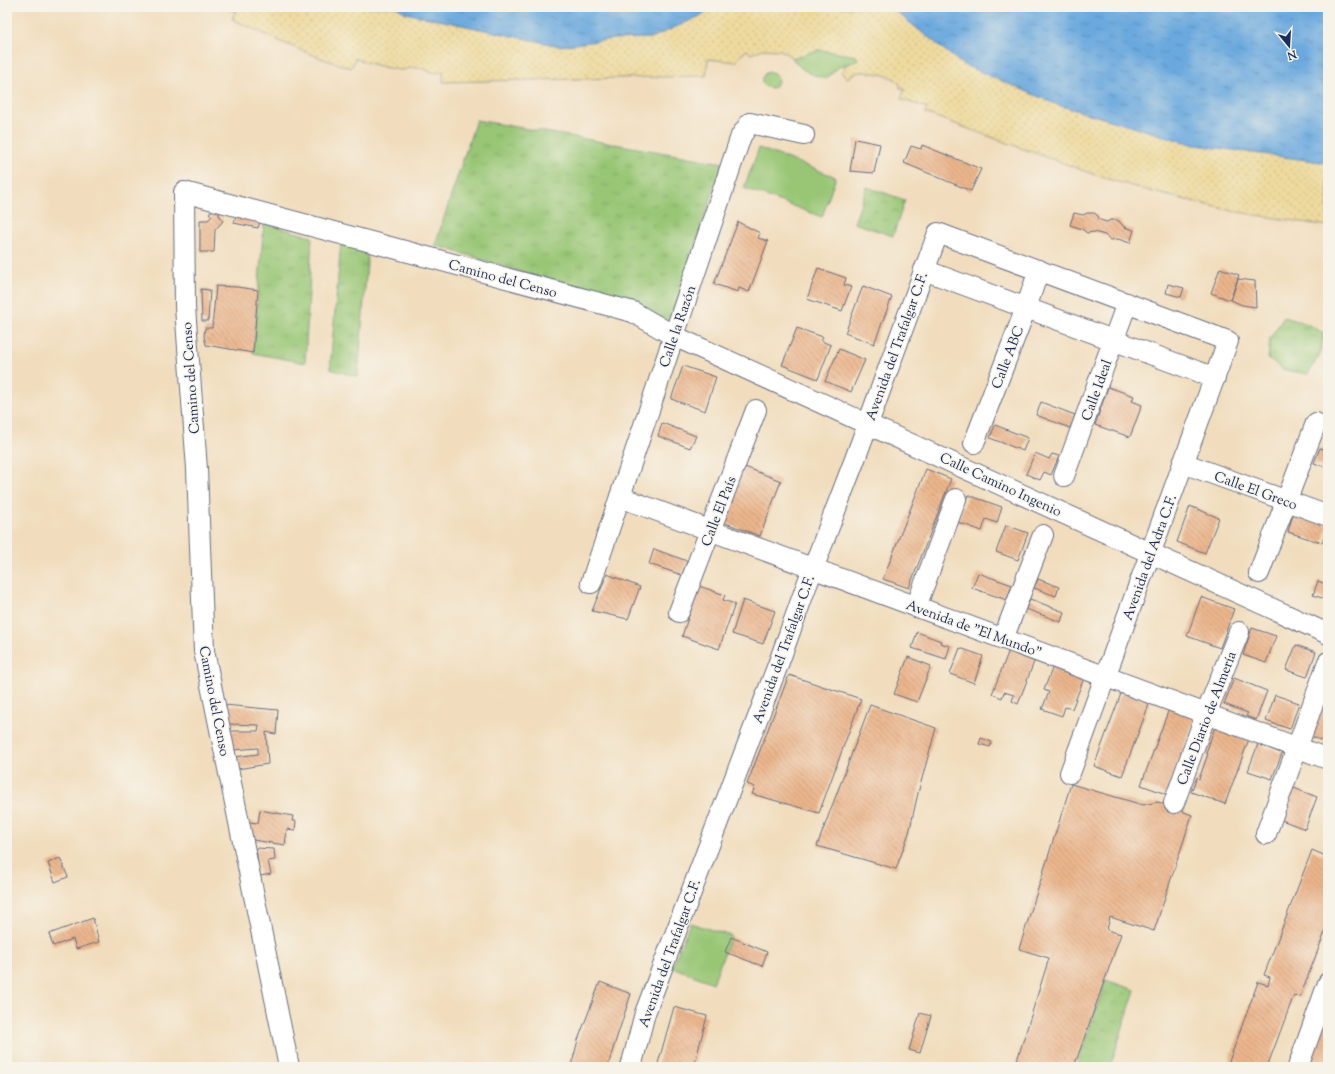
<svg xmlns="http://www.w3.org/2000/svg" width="1335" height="1074" font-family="'Sorts Mill Goudy',serif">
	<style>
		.grass { fill: url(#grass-tufts); stroke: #5a7a69 }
		.sand { fill: url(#sand-dots); stroke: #84847e }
		.park { fill: url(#park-crowns); stroke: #5a7a69 }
		.garden { fill: #98c674; stroke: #5a7a69 }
		.water { fill: url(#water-ripples); stroke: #436c9e }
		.building { fill: url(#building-back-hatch) }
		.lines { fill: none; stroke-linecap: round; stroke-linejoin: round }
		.minor-casing { stroke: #666c7f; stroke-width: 22 }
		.minor { stroke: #fff; stroke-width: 20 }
		.labels { text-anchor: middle; stroke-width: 3; stroke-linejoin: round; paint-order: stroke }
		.street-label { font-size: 14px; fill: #1b2f5e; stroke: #f7f3e8 }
	</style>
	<defs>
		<pattern id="grass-tufts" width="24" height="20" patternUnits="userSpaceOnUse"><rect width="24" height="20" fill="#98c674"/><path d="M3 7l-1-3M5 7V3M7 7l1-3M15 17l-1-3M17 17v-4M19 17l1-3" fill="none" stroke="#82aa67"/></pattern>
		<pattern id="sand-dots" width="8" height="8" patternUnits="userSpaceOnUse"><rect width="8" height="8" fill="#eeda9e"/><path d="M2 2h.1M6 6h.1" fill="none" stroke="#ccbb8a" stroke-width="1.8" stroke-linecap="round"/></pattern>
		<pattern id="park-crowns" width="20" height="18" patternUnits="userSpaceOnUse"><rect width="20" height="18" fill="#98c674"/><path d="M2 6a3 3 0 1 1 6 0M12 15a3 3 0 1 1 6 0" fill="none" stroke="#82aa67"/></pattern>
		<pattern id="water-ripples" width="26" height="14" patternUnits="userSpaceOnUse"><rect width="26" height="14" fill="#6ba9de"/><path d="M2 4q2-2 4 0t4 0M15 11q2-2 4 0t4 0" fill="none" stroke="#578ab7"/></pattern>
		<pattern id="building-back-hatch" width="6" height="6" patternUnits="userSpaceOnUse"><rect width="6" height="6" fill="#ecb68c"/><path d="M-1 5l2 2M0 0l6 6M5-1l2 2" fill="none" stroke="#be9476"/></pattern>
	</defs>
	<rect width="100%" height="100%" fill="#f7f3e8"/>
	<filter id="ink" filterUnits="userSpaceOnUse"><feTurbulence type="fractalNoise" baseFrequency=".025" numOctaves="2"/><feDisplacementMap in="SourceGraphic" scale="8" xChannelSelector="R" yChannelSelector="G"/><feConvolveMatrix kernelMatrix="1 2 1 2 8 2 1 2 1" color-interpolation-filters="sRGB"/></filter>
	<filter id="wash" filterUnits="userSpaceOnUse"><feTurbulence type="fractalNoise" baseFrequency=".012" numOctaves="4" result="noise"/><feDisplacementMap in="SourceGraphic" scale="16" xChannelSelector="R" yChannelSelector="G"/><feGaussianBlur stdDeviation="0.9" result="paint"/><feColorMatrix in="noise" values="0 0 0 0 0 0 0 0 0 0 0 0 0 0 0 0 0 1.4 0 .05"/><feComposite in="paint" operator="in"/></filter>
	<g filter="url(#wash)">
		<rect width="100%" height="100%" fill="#f1ddbd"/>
		<!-- grass -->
		<g class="grass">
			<polygon points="476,120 723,163 670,322 635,307 435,245"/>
			<polygon points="264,223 312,237 305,363 253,353"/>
			<polygon points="341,242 368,250 358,377 330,369"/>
		</g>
		<!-- sand -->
		<path class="sand" d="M225,7H912L1328,145V226L1237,212L1153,192L1101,177L925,113L927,108L901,99L905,89L900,88C900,85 900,84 898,82C893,75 864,70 855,73C852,74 849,77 847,78L841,72L847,64L857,60V57L856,56L819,50L792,58L781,50L762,49L751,54L747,50L741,55L736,62L708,59L706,76L443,82V71C431,76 430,69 419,68C412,67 408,69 401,70C393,70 361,62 356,58L351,68C309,56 271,37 232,19L236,10H231Z"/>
		<!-- park -->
		<g class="park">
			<polygon points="867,187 905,200 893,236 854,223"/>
			<polygon points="1284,317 1305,323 1324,333 1320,354 1308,374 1284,370 1268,359 1270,338"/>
			<polygon points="1106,980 1135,990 1110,1067 1076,1067"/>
		</g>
		<!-- garden -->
		<g class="garden">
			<path d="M819,50L856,56L858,58L857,60L839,67L826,79C811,74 802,72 792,58Z"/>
			<circle cx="770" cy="80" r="8"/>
			<polygon points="759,148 836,177 822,217 744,188"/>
			<polygon points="690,923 731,936 713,983 672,967"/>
		</g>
		<!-- water -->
		<g class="water">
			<polygon points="396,7 713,7 700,16 652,38 614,39 559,46 406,13"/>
			<polygon points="890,7 1328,7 1328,163 1195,145 1058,105 962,64"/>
		</g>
		<g id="blocks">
			<!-- building -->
			<g class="building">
				<polygon points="855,139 880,144 874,173 850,171"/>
				<polygon points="922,145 981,169 971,191 904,163 911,146 921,149"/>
				<polygon points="213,210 219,212 219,215 223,221 215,230 214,252 200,252 200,220 208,220 212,216 209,213"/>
				<polygon points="1074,213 1083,215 1087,213 1094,213 1097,215 1100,220 1107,222 1110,220 1117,220 1120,222 1124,227 1134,230 1130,243 1118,239 1111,240 1105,235 1094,232 1087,233 1082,229 1070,225"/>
				<polygon points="236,216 260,222 258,228 234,223"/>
				<polygon points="738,222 760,233 758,238 768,241 749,292 739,288 738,292 714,284"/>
				<polygon points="818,268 846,278 844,285 851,287 842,311 807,299"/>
				<polygon points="1220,268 1239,275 1230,300 1211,293"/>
				<polygon points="1238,279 1255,281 1256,307 1242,305 1231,300"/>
				<polygon points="1168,284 1184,288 1181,297 1166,293"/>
				<polygon points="216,286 237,287 258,290 253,353 206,345 204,336 205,328 212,328"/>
				<polygon points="863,286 892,297 874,344 845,333"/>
				<polygon points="201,289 210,290 208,321 202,321"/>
				<polygon points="797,328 823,337 821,341 831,345 818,379 782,365"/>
				<polygon points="839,349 865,360 851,392 825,381"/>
				<polygon points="683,366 716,377 705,411 671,399"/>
				<polygon points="1108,387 1134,396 1132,401 1142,405 1130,437 1095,425"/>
				<polygon points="1041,402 1075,415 1070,428 1036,415"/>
				<polygon points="662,423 696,436 690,448 658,436"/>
				<polygon points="995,425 1028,438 1023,451 990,438"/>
				<polygon points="1320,448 1328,451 1328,468 1314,463"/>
				<polygon points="1035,453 1049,459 1052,454 1059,456 1051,475 1044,472 1040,480 1026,474"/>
				<polygon points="745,467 781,481 760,536 723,522"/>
				<polygon points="926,469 951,479 909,588 883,579"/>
				<polygon points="968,495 1002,507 997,523 986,519 982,531 958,522"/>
				<polygon points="1190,506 1219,518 1205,553 1177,542"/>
				<polygon points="1293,514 1328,525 1322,543 1288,532"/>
				<polygon points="1006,525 1028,533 1018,560 996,552"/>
				<polygon points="654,549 687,561 682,575 649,564"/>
				<polygon points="978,573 1012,585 1007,600 972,588"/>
				<polygon points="607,574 640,587 628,619 592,611"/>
				<polygon points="1038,579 1059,587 1056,596 1034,588"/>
				<polygon points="1318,581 1328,585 1328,600 1313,595"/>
				<polygon points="699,586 725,595 723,600 735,604 719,649 682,636"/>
				<polygon points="1201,597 1234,609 1220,648 1187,636"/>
				<polygon points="1030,599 1064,612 1061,622 1026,609"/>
				<polygon points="743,600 775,611 763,644 732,634"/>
				<polygon points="1252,628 1276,636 1266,663 1243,655"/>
				<polygon points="917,632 941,641 940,643 950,646 946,659 912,648"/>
				<polygon points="1011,645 1037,654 1018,704 1012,701 1014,695 1004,692 1002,698 992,694"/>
				<polygon points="1296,645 1316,652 1307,677 1286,670"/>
				<polygon points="960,648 983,656 974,683 950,674"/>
				<polygon points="908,657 931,666 917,702 894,694"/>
				<polygon points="1055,661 1084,678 1072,709 1065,707 1062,716 1042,709 1049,692 1044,690"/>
				<polygon points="789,675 861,699 819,813 752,794 755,787 747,784"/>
				<polygon points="1234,678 1267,691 1256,720 1246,716 1248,713 1224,704"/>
				<polygon points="1328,689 1328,743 1310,736"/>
				<polygon points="1122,691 1150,702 1122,776 1094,766"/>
				<polygon points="1275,695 1299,703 1290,729 1266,721"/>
				<polygon points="224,705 278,710 276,734 266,732 268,764 237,769 234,757 258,754 258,748 233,750 230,731 258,731 259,725 228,724"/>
				<polygon points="870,705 936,728 918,793 909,833 896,869 817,846"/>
				<polygon points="1170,706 1196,716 1166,794 1141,785"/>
				<polygon points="1215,727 1249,739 1225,804 1191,792 1197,777 1199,779 1208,754 1206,753"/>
				<polygon points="981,738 992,742 990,747 979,744"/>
				<polygon points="1258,744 1282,753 1272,779 1248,771"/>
				<polygon points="1071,784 1143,805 1158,802 1192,815 1154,931 1110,917 1107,930 1121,934 1074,1067 1015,1067 1049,958 1019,949"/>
				<polygon points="1291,787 1317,797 1305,829 1279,819"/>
				<polygon points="260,810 293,816 292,821 296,821 295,830 287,829 285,845 253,840 249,822 258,823"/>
				<polygon points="256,848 274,849 275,860 268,861 271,874 260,876"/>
				<polygon points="1312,850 1328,857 1328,924 1300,997 1294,995 1267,1067 1227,1067 1258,982 1268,985 1270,977 1264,975"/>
				<polygon points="60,858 68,877 55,882 48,863"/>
				<polygon points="93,918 99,942 76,949 73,939 53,946 49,934"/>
				<polygon points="731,937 767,952 762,966 725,952"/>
				<polygon points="600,982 631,994 613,1049 608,1067 571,1067 578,1040"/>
				<polygon points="674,1007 707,1016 694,1067 657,1067"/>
				<polygon points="920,1013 931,1016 920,1053 909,1050"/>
				<polygon points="1328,1013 1328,1067 1309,1067 1314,1049"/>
			</g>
		</g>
	</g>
	<g filter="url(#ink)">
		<use href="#blocks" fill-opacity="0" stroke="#666c7f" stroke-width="1"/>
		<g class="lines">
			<defs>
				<g id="minor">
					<polyline points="924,270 1215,378"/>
					<polyline points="974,443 1026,308 1039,270"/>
					<polyline points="1183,463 1328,516"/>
					<polyline points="1064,476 1127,303"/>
					<polyline points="620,497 1328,759"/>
					<polyline points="1259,573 1316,423"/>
					<polyline points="591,583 741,136 750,123 804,135"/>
					<polyline points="916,607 956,499"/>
					<polyline points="679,612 756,410"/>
					<polyline points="1003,639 1043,535"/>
					<polyline points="1174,803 1206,714 1239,632"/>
					<polyline points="1266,834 1328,662"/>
					<polyline points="289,1067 204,651 197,469 185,307 184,192 633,312 674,336 1328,634"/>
					<polyline points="631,1067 645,1013 779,662 806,587 855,459 938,233 1228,341 1070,773"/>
					<polyline points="1298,1067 1328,983"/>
				</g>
			</defs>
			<!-- minor casing -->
			<use href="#minor" class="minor-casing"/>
			<!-- minor -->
			<use href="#minor" class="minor"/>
		</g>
	</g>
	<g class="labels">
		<!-- street labels -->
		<g class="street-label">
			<text transform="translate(503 278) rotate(15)" y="5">Camino del Censo</text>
			<text transform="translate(677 326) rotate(-71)" y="5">Calle la Razón</text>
			<text transform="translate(896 346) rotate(-70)" y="5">Avenida del Trafalgar C.F.</text>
			<text transform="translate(1007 357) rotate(-69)" y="5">Calle ABC</text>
			<text transform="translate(190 378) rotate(-94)" y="5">Camino del Censo</text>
			<text transform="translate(1096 390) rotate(-70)" y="5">Calle Ideal</text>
			<text transform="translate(1001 484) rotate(25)" y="5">Calle Camino Ingenio</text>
			<text transform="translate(1256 490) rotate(20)" y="5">Calle El Greco</text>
			<text transform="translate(718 511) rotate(-69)" y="5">Calle El País</text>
			<text transform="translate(1149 557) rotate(-70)" y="5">Avenida del Adra C.F.</text>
			<text transform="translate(974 628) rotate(20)" y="5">Avenida de "El Mundo"</text>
			<text transform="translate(783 649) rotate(-70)" y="5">Avenida del Trafalgar C.F.</text>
			<text transform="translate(215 701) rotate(79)" y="5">Camino del Censo</text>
			<text transform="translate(1206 718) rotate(-69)" y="5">Calle Diario de Almería</text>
			<text transform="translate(669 953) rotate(-70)" y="5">Avenida del Trafalgar C.F.</text>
		</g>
	</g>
	<!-- margin -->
	<rect width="1335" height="1074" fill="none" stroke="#f7f3e8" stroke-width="24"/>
	<!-- north arrow -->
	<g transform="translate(1289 46) rotate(162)" stroke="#f7f3e8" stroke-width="3" paint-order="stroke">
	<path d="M0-3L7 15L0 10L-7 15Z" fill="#1b2f5e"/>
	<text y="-6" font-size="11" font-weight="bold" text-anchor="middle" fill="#1b2f5e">N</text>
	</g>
</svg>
